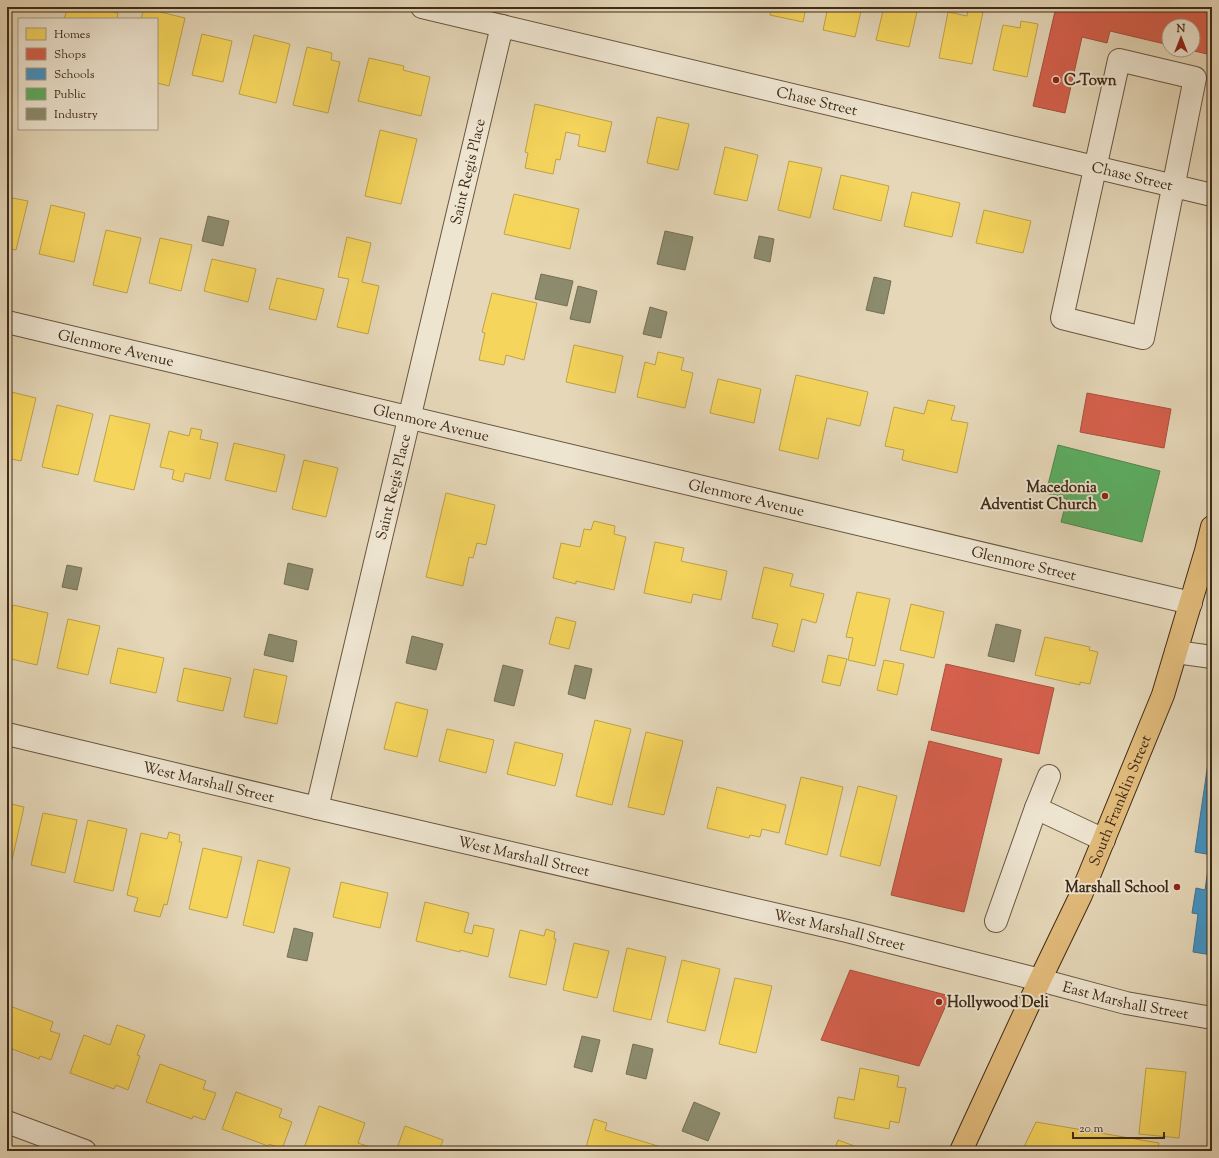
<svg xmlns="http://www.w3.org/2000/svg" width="1219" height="1158" font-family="'Sorts Mill Goudy',serif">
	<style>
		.homes { fill: #f6d55c; stroke: #bfa247 }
		.shops { fill: #d6604d; stroke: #a9503d }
		.schools { fill: #4393c3; stroke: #42748f }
		.public { fill: #5aae61; stroke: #52874b }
		.industry { fill: #8c8c6e; stroke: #756f54 }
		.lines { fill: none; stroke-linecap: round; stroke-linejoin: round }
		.minor-casing { stroke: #68563f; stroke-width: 24 }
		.major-casing { stroke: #3f2b17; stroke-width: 24 }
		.minor { stroke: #eee5d1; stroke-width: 22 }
		.major { stroke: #e2bc7c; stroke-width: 22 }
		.poi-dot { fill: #8f2418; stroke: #eee5d1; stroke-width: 1.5 }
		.labels { text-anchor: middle; stroke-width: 4; stroke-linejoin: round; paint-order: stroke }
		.poi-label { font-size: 15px; font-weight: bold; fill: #3f2b17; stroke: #eee5d1; text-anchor: start }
		.street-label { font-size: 15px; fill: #3f2b17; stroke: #eee5d1 }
	</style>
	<rect width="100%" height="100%" fill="#e5d7b8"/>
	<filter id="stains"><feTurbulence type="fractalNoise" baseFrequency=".005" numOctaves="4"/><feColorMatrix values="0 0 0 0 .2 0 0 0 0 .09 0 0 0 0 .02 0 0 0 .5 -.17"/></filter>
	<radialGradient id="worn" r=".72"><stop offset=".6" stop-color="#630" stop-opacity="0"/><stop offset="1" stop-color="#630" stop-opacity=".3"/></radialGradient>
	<!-- homes -->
	<g class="homes">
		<polygon points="68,7 98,7 118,13 117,19 64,19"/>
		<polygon points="771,7 806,7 803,22 770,15"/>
		<polygon points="828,7 862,7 855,37 823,30"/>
		<polygon points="884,7 918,7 909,47 876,40"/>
		<polygon points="144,8 185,18 169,86 157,83 157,19 141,19"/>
		<polygon points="968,9 983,12 972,64 939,58 948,12 967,16"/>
		<polygon points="1021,21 1038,24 1027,77 993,70 1003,25 1020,28"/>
		<polygon points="202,34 232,41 223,82 192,75"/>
		<polygon points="254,35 290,44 276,103 239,94"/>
		<polygon points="307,47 332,53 331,60 340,62 328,113 293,105"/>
		<polygon points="369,58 404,66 403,70 430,77 421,116 358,101"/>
		<polygon points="535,104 612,122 605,152 578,146 580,135 566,132 560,160 556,159 553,174 525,168 528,153 525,152"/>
		<polygon points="657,117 689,124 678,170 647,163"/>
		<polygon points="380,130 417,139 401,204 365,196"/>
		<polygon points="725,147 758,155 747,201 714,194"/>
		<polygon points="789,161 822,168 810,218 778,210"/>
		<polygon points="841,175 889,186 881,221 833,209"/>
		<polygon points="912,192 960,203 952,237 904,226"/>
		<polygon points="514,194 579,209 570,249 504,234"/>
		<polygon points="7,197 28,201 16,250 7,248"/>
		<polygon points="51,205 85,213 74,262 39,254"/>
		<polygon points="984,210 1031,221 1023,253 976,243"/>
		<polygon points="106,230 141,238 127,293 93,285"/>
		<polygon points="347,237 371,243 362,282 379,286 368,334 337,327 349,279 338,277"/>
		<polygon points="160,238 192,245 181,291 149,283"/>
		<polygon points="212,259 256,269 248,302 204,291"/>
		<polygon points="277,278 324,289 316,320 269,309"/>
		<polygon points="492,293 537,303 524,360 506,355 504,365 479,360 485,333 482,332"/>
		<polygon points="574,345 623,356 615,393 566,382"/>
		<polygon points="658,352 684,358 681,370 693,373 685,408 637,397 645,362 655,365"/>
		<polygon points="796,375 868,392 860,426 827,418 818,459 779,450"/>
		<polygon points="718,379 761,389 754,423 710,413"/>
		<polygon points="7,391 36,398 21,461 7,458"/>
		<polygon points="928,400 955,406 951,420 968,423 957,473 902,460 904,450 885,446 894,407 924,414"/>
		<polygon points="57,405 93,414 78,475 42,467"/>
		<polygon points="110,415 150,424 134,490 94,481"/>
		<polygon points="191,428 202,430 200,439 218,443 210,479 185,473 183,482 172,479 174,470 160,467 169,431 189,436"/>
		<polygon points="234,443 285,455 276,492 225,480"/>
		<polygon points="304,460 338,468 326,517 292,509"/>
		<polygon points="446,493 495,505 486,545 477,543 473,558 469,557 463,586 426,577"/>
		<polygon points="594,521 615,526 614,534 626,537 614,590 576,581 576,584 553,578 561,543 580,547 584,529 591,530"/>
		<polygon points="655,542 684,548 681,561 727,571 721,600 693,594 691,603 644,593"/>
		<polygon points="764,567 793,574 790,586 824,594 816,623 802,619 794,652 772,646 778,624 752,618"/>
		<polygon points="857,592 890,599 875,666 848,660 853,638 846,637"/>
		<polygon points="911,604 944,612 934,658 900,650"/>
		<polygon points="13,605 48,613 37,665 7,658 7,634"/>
		<polygon points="556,617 576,622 569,649 549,644"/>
		<polygon points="68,619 100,626 88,675 57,668"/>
		<polygon points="1045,637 1090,647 1089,650 1098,652 1090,684 1080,682 1080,685 1035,675"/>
		<polygon points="118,648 164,658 156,693 110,683"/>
		<polygon points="828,655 847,659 840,686 822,682"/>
		<polygon points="884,660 904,664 897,695 877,690"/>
		<polygon points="184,668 231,678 223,711 177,701"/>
		<polygon points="254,669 287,676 277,724 244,717"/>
		<polygon points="396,702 428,710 417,757 384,749"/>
		<polygon points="595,720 631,729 612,805 576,796"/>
		<polygon points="447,729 494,740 486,773 439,761"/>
		<polygon points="646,732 683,741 664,815 628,807"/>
		<polygon points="515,742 563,754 555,786 507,774"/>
		<polygon points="801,777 843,787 827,855 785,844"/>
		<polygon points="858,786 897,796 880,866 840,856"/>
		<polygon points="717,787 786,805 779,833 762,829 760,837 750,835 749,838 707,828"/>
		<polygon points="7,803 24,807 12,860 7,859"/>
		<polygon points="43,813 77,820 65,873 31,865"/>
		<polygon points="88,820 127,829 113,891 74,882"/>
		<polygon points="169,832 180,835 179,842 182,842 167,905 164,904 160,917 134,911 138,898 127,895 141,833 167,839"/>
		<polygon points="203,848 242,857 227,918 189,909"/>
		<polygon points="258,860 290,868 274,933 243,925"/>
		<polygon points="341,882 388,893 380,928 333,917"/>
		<polygon points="425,902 469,913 464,932 472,934 474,925 494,929 488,957 460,950 460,952 416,941"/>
		<polygon points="546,929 555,932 554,939 556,939 546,985 509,977 520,930 544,936"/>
		<polygon points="574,943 609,951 597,998 563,990"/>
		<polygon points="627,948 666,957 651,1020 613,1011"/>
		<polygon points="682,960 720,969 705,1031 667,1022"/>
		<polygon points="735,978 772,986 756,1053 719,1044"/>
		<polygon points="7,1005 53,1022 50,1031 60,1034 51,1060 40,1056 39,1059 7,1047"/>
		<polygon points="117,1025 145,1035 137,1055 140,1056 128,1090 116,1085 114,1089 70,1073 84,1035 110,1045"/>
		<polygon points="160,1064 206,1081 203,1089 216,1093 205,1120 193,1116 192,1119 146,1102"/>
		<polygon points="860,1068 899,1076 897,1087 906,1088 899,1123 890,1121 889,1129 834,1118 838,1097 854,1100"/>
		<polygon points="1146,1068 1186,1072 1179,1138 1139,1134"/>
		<polygon points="236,1092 282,1109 279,1117 292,1122 282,1149 269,1144 268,1146 222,1129"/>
		<polygon points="319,1106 365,1123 358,1143 370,1147 368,1151 303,1151"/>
		<polygon points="594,1119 607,1123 605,1130 661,1147 660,1151 585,1151"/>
		<polygon points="1036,1122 1159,1143 1157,1151 1022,1151"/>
		<polygon points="405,1126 443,1140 439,1151 396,1151"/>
		<polygon points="838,1140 868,1151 834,1151"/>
	</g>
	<!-- shops -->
	<g class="shops">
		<polygon points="1056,7 1212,7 1211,55 1190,50 1193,50 1193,26 1169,26 1169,45 1110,31 1107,43 1082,37 1065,113 1033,106"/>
		<polygon points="1087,393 1171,409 1164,448 1080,432"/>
		<polygon points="946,664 1054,688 1039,754 931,730"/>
		<polygon points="929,741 1002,759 964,912 891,895"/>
		<polygon points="850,970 950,996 919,1066 821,1040"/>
	</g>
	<!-- schools -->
	<g class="schools">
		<polygon points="1208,763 1212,764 1212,855 1195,852"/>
		<polygon points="1209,862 1212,863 1212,955 1193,952 1198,914 1192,913 1196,888 1205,890"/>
	</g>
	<!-- public -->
	<polygon class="public" points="1058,445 1160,471 1142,542 1061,522 1067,499 1046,493"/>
	<!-- industry -->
	<g class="industry">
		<polygon points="208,216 229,221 223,246 202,241"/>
		<polygon points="665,231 693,237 685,270 657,264"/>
		<polygon points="759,236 774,239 770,262 754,258"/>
		<polygon points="541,274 573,281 567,306 535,299"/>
		<polygon points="874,277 891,281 884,314 866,310"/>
		<polygon points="578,286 597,291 590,323 570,319"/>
		<polygon points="650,307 667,312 661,338 643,334"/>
		<polygon points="7,535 11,536 7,555"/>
		<polygon points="288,563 313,569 308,590 284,584"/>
		<polygon points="67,565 82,568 77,590 62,587"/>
		<polygon points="996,624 1021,630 1014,662 988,656"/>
		<polygon points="269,634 297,641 293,662 264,655"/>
		<polygon points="412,636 443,644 436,670 406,663"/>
		<polygon points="503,665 523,670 514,706 494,701"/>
		<polygon points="575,665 592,669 585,699 568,694"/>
		<polygon points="294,928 313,933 307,961 287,957"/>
		<polygon points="582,1036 600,1040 592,1072 574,1067"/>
		<polygon points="633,1044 653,1049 646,1079 626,1074"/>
		<polygon points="694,1102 720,1113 708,1141 682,1131"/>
	</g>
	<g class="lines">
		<defs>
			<g id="minor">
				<path id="s1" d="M422,7L1212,195"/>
				<polygon points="1119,60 1195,78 1143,338 1062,318"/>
				<path id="s2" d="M7,322L1191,603"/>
				<polyline points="1176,652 1212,657"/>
				<path id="s3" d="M7,734L317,808L847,931L1040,980L1126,1003L1212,1018"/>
				<path id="s4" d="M317,808L502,26"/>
				<polyline points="1036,808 1104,840"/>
				<polyline points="996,921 1036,808 1049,776"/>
				<polyline points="7,1122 85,1151"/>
			</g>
			<g id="major">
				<path id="s5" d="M961,1151L1040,980L1081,895L1163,695L1206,551L1212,527"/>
			</g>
		</defs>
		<!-- minor casing -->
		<use href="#minor" class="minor-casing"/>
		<!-- major casing -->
		<use href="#major" class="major-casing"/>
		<!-- minor -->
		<use href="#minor" class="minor"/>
		<!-- major -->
		<use href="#major" class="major"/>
	</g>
	<!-- markers -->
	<g class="poi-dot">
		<circle cx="1056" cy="80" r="4"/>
		<circle cx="1105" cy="496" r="4"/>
		<circle cx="1177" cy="887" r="4"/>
		<circle cx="939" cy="1002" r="4"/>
	</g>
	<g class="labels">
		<!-- poi labels -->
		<g class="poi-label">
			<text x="1064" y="85">C-Town</text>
			<text x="1097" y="492" text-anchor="end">Macedonia<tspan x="1097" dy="17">Adventist Church</tspan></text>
			<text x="1169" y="892" text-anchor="end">Marshall School</text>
			<text x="947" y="1007">Hollywood Deli</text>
		</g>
		<!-- street labels -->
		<g class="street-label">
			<text dy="5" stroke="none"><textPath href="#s1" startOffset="406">Chase Street</textPath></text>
			<text dy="5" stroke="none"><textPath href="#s4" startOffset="654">Saint Regis Place</textPath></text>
			<text dy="5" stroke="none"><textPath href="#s1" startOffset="730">Chase Street</textPath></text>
			<text dy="5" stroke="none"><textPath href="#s2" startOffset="112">Glenmore Avenue</textPath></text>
			<text dy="5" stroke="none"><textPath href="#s2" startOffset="436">Glenmore Avenue</textPath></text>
			<text dy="5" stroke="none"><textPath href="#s4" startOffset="330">Saint Regis Place</textPath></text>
			<text dy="5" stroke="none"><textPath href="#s2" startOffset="760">Glenmore Avenue</textPath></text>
			<text dy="5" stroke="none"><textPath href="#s2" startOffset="1045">Glenmore Street</textPath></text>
			<text dy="5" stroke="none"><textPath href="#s3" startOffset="207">West Marshall Street</textPath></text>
			<text dy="5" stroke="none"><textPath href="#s5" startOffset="385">South Franklin Street</textPath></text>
			<text dy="5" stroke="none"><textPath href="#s3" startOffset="531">West Marshall Street</textPath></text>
			<text dy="5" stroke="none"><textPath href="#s3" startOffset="855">West Marshall Street</textPath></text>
			<text dy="5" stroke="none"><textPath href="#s3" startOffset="1150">East Marshall Street</textPath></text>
		</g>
	</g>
	<!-- margin -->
	<rect width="1219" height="1158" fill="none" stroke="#e5d7b8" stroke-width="24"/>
	<rect x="8" y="8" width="1203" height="1142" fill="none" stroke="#3f2b17" stroke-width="2"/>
	<rect x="12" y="12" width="1195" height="1134" fill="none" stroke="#3f2b17"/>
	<!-- legend -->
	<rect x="18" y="18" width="140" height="112" fill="#eee5d1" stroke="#a89b87"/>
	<rect x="26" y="28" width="20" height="12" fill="#f6d55c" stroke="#a89b87"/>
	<text x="54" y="38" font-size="12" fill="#3f2b17">Homes</text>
	<rect x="26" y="48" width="20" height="12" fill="#d6604d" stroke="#a89b87"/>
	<text x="54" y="58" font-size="12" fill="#3f2b17">Shops</text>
	<rect x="26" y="68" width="20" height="12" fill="#4393c3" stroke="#a89b87"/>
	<text x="54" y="78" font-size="12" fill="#3f2b17">Schools</text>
	<rect x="26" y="88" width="20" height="12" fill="#5aae61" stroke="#a89b87"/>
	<text x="54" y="98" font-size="12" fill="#3f2b17">Public</text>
	<rect x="26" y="108" width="20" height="12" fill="#8c8c6e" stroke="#a89b87"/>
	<text x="54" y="118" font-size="12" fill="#3f2b17">Industry</text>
	<!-- north arrow -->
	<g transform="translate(1181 38)"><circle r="19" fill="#eee5d1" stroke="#a89b87"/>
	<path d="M0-3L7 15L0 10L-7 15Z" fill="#8f2418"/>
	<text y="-6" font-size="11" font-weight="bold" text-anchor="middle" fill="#3f2b17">N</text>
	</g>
	<!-- scale -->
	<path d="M1073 1132v6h91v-6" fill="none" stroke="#3f2b17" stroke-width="2"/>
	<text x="1079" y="1132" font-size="12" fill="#3f2b17" stroke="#eee5d1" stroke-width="3" paint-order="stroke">20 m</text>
	<rect width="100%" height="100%" filter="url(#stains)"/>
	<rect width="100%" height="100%" fill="url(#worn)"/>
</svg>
